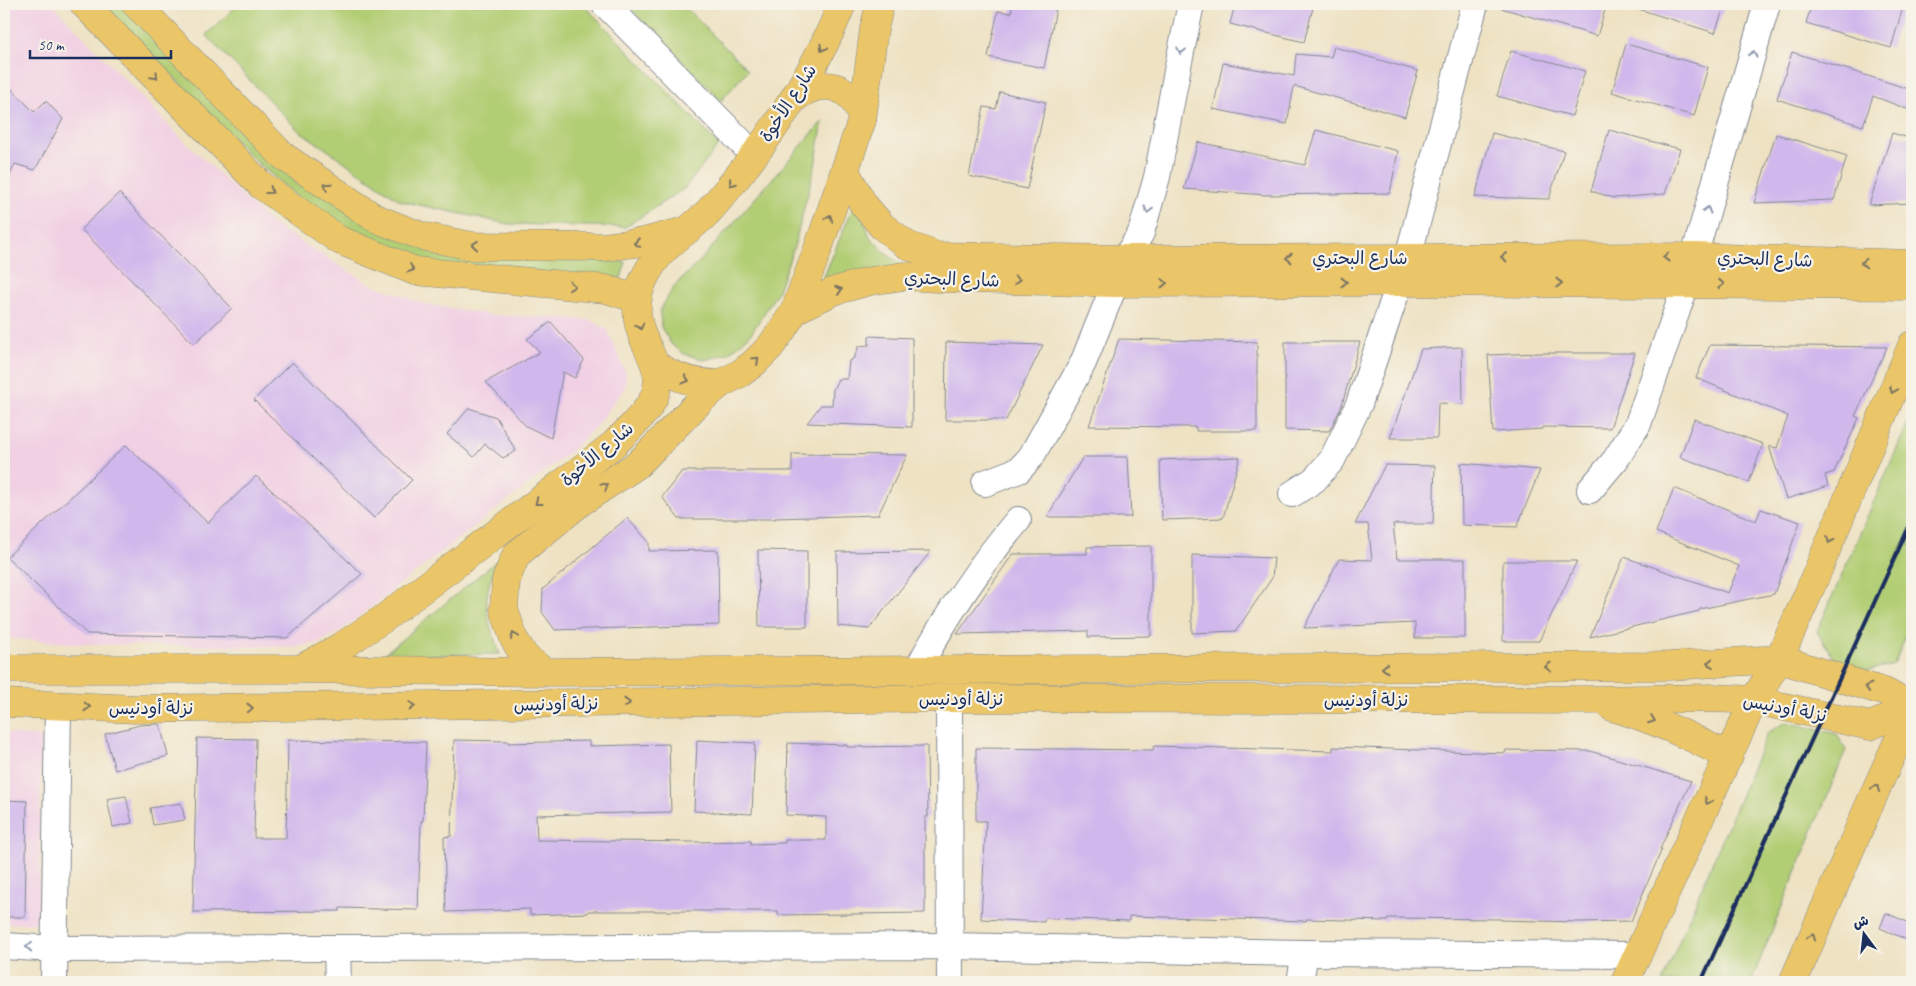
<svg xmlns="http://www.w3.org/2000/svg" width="1916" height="986" font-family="Caveat,'Playpen Sans Arabic',sans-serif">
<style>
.built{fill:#f1d0e3}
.green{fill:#b2ce75;stroke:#667e6a}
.building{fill:#d0b7ec}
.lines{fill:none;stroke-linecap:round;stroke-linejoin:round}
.minor-casing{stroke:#848890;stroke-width:28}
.major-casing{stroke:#848890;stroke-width:29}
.minor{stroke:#fff;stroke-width:26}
.major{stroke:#ebc669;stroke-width:28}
.rail{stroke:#1b2f5e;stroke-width:4}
.oneway{stroke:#797363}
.oneway2{stroke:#8d97ae}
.labels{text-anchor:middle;stroke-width:4.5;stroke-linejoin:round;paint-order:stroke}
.street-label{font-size:18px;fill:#1b2f5e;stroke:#f7f3e8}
</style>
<rect width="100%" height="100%" fill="#f7f3e8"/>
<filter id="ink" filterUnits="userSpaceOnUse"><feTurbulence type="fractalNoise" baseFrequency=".02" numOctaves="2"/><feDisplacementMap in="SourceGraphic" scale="10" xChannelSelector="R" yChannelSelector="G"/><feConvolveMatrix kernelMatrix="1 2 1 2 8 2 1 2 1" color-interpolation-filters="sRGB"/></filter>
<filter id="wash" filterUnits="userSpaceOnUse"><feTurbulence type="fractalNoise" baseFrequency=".0096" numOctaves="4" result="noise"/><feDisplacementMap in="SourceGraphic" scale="20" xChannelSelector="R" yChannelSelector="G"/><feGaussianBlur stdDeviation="1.12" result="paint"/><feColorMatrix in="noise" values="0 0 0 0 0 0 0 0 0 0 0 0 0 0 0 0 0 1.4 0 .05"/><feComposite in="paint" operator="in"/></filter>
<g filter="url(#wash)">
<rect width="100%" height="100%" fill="#eee2c3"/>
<g class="built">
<path d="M 4,4 L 52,4 L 181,138 L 272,224 L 368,283 L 426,304 L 491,315 L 566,318 L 590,320 L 607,329 L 626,373 L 625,387 L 598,424 L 570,452 L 339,632 L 318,643 L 294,647 L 79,644 L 4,638 Z"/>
<path d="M 4,733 L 41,737 L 39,923 L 4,924 Z"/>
</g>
<g class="green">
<path d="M 103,4 L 125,4 L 294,176 L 470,253 L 626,262 L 621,278 L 436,265 L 364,240 L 303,202 L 252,158 Z"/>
<path d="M 239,4 L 583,4 L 719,145 L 685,188 L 625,227 L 508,224 L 401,201 L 297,129 L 206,35 Z"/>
<path d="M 626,4 L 682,4 L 748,70 L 721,101 Z"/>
<path d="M 823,121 L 815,166 L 794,247 L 777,293 L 750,335 L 729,353 L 705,360 L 684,354 L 671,344 L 661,327 L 660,310 L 675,285 L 700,261 Z"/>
<path d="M 856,200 L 870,237 L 889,256 L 913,272 L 820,286 Z"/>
<path d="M 1912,414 L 1912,622 L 1894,664 L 1867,671 L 1834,658 L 1817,632 Z"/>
<path d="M 500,558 C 480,597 485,615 500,654 L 382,656 Z"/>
<path d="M 1786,722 L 1837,734 L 1846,750 L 1751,982 L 1662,982 L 1767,733 Z"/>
</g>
<g id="blocks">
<g class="building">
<path d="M 1013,4 L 1057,4 L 1044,68 L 988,57 L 998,11 L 1011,13 Z"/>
<path d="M 1235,4 L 1314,4 L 1304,42 L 1230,24 Z"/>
<path d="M 1502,4 L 1607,4 L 1597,36 L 1501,8 Z"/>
<path d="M 1633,4 L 1725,4 L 1715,33 L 1632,7 Z"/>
<path d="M 1812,4 L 1904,4 L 1891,48 L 1806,23 Z"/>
<path d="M 1626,44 L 1708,67 L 1694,116 L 1612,92 Z"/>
<path d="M 1334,47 L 1418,71 L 1405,117 L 1294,86 L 1287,124 L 1213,109 L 1223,63 L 1294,76 L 1296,54 L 1331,57 Z"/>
<path d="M 1511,51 L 1585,71 L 1572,116 L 1497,96 Z"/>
<path d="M 1792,52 L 1912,90 L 1912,111 L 1873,96 L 1863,126 L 1777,99 Z"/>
<path d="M 4,81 L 34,112 L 46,101 L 63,119 L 35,170 L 15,164 L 4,189 Z"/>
<path d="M 1000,92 L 1046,102 L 1027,189 L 969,176 L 984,107 L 996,109 Z"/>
<path d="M 1316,130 L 1398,151 L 1390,193 L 1266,195 L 1184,189 L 1198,142 L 1305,165 Z"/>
<path d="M 1609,130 L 1680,149 L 1665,194 L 1614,198 L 1591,191 Z"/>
<path d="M 1492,133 L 1564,151 L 1549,199 L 1475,197 Z"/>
<path d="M 1892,133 L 1912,139 L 1912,203 L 1869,205 Z"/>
<path d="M 1776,134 L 1847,156 L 1834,200 L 1754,203 Z"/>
<path d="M 119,193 L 232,308 L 194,344 L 81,229 Z"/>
<path d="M 551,322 L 584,360 L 575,378 L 563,372 L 551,438 L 526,426 L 486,382 L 540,352 L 527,339 Z"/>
<path d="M 869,336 L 912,338 L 912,427 L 807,423 L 821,405 L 832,405 L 833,390 L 838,379 L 847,379 L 849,361 L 854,358 L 859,346 L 869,345 Z"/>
<path d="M 1119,339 L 1257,342 L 1257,431 L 1196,431 L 1196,427 L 1089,426 Z"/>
<path d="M 946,342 L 1043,345 L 1006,420 L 945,420 Z"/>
<path d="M 1285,342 L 1360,342 L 1341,408 L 1329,431 L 1285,430 Z"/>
<path d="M 1710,345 L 1887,347 L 1855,416 L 1859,418 L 1834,472 L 1825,475 L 1828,486 L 1786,499 L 1769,446 L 1777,448 L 1788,416 L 1696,378 Z"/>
<path d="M 1462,347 L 1463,404 L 1438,403 L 1437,438 L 1390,438 L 1421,349 Z"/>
<path d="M 1539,353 L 1635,353 L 1610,428 L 1542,427 L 1542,429 L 1493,432 L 1488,355 Z"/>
<path d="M 292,362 L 412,480 L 374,518 L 254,400 Z"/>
<path d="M 469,408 L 496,417 L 516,451 L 503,458 L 485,444 L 474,457 L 447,434 Z"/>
<path d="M 1694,419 L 1763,444 L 1749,482 L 1680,457 Z"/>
<path d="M 126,445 L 208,523 L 256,476 L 362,574 L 287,638 L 87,634 L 7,557 Z"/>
<path d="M 792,454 L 907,455 L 878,515 L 775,518 L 775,519 L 679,519 L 662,497 L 682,471 L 792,471 Z"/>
<path d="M 1083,457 L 1128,457 L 1131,517 L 1047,517 Z"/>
<path d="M 1240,457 L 1223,518 L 1162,520 L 1160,460 Z"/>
<path d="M 1461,463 L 1540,470 L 1517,527 L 1462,525 Z"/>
<path d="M 1385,465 L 1435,466 L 1433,524 L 1393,524 L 1397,559 L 1465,559 L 1465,638 L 1415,638 L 1415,623 L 1304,628 L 1339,559 L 1372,560 L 1368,524 L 1355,524 Z"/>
<path d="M 1674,488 L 1756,521 L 1761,509 L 1800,522 L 1774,594 L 1700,609 L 1699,611 L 1590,637 L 1624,557 L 1728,593 L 1739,566 L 1656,532 Z"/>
<path d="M 627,518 L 649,542 L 649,551 L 718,550 L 719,625 L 555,630 L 542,612 L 543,589 Z"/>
<path d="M 1151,546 L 1151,636 L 1088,637 L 1088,631 L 957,634 L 1013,554 L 1087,554 L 1087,547 Z"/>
<path d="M 758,550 L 807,551 L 807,627 L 759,627 Z"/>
<path d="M 931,551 L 869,629 L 838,626 L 837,552 Z"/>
<path d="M 1192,555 L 1274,558 L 1272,578 L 1236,631 L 1192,633 Z"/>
<path d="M 1503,561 L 1577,561 L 1539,641 L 1503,641 Z"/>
<path d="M 160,724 L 168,756 L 115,770 L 105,734 L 140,725 Z"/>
<path d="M 197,738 L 256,739 L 254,838 L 286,838 L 288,740 L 426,742 L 423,821 L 421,821 L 418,910 L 340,908 L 340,911 L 193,912 Z"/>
<path d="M 454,740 L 508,741 L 508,743 L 589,741 L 589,746 L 669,744 L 671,812 L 536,815 L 537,840 L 692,842 L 751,841 L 751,844 L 785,843 L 785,840 L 826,840 L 826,817 L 786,815 L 788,743 L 847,745 L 847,747 L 927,746 L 928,817 L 925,817 L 925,913 L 778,915 L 778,911 L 588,911 L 588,913 L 530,915 L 530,909 L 446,912 L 444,837 L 451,836 Z"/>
<path d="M 697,740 L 755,743 L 752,814 L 694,811 Z"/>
<path d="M 1154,746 L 1333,751 L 1333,747 L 1505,753 L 1506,750 L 1590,751 L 1691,781 L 1660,849 L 1662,849 L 1631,921 L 1577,922 L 1501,920 L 1501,919 L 1388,918 L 1387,921 L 1306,919 L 1306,921 L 1129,916 L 1129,921 L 1045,918 L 1044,922 L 981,919 L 986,821 L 976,821 L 976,748 L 1153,750 Z"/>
<path d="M 126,796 L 132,823 L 113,827 L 107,799 Z"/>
<path d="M 5,800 L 27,801 L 25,917 L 4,917 Z"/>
<path d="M 181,803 L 185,820 L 153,825 L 150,808 Z"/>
<path d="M 1886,913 L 1912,924 L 1912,942 L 1880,928 Z"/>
</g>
</g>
</g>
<g filter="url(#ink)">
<use href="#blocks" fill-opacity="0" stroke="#848890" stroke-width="1"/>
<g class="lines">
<defs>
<g id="minor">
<path d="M 605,4 L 754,155"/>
<path d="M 985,483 L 1019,470 L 1031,457 L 1083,363 L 1125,259 L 1141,233 L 1157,177 L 1178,66 L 1191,4"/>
<path d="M 1590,490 L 1616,459 L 1638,424 L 1686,284 L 1767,4"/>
<path d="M 1292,494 L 1314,480 L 1332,460 L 1359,404 L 1408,257 L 1475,4"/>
<path d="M 917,670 C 945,618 979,566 1018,520"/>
<path d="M 949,698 L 950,982"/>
<path d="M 4,946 L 55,949 L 950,946 L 1305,953 L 1637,955"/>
<path d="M 337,948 L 338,982"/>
<path d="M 54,982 L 58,706"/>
<path d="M 1300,982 L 1305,953"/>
</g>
<g id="major">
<path d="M 84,4 L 261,185 L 339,240 L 415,271 L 606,289 L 637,299"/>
<path d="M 136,4 L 283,156 L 375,218 L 421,236 L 472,246 L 604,247 L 643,242 L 681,232"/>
<path d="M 795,98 C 823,76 854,85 862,120"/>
<path d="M 845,171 L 864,205 L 882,226 L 907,245 L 937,256 L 1125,259 L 1694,257 L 1912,264"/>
<path d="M 795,310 L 834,291 L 870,281 L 904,276 L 937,278 L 1115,283 L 1400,282 L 1912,286"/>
<path d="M 656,365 C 676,379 696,384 720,384"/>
<path d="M 302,668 L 342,646 L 383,619 L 613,445 C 626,432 641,419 651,403 C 668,374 648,355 640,329 C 635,313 637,295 643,281 C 660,244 682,238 707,213 C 721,198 734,181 746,166 C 785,115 819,63 842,4"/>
<path d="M 4,669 L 299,669 L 545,672 L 1669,666 L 1779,659 L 1885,692 L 1912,707"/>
<path d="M 545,672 L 525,657 L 514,639 L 504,609 L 506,580 L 516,555 L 582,501 L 637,465 L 701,400 L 720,384 L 741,373 L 754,363 L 770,347 L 783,329 L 795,310 L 818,249 L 862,120 L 874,29 L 880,4"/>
<path d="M 4,703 L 136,709 L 949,698 L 1589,700 L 1713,698 L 1754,700 L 1870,726 L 1912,708"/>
<path d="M 1612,707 C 1653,719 1691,736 1729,757"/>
<path d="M 1625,982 L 1754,700 L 1779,659 L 1808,594 L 1912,345"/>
<path d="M 1793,982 L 1878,785 L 1912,710"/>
</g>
</defs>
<use href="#minor" class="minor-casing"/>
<use href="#major" class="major-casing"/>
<use href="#minor" class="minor"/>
<use href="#major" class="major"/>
<path class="rail" d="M 1701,982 L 1912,520"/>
</g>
<defs><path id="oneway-chevron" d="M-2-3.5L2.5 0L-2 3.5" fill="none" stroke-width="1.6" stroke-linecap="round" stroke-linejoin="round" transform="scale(1.25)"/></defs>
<g class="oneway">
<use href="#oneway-chevron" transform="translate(823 48) rotate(119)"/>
<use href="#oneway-chevron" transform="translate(155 76) rotate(46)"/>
<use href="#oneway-chevron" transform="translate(732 183) rotate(129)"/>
<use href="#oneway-chevron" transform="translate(327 186) rotate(-146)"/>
<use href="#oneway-chevron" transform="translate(270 191) rotate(36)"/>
<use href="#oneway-chevron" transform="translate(829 218) rotate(-71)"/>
<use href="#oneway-chevron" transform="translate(637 243) rotate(172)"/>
<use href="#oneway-chevron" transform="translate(475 245) rotate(-176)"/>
<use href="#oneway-chevron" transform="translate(1504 257) rotate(180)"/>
<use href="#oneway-chevron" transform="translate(1666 257) rotate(180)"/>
<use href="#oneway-chevron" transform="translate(1289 258) rotate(180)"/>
<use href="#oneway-chevron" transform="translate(1864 263) rotate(-178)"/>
<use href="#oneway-chevron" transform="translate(411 269) rotate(19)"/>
<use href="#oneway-chevron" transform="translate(1017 280) rotate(1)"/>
<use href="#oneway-chevron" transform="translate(1344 282)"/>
<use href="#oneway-chevron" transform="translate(1164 283)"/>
<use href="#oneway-chevron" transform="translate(1559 283)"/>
<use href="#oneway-chevron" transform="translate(1721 284) rotate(1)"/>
<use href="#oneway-chevron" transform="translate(572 286) rotate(5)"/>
<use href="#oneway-chevron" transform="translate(839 290) rotate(-18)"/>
<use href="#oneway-chevron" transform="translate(640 326) rotate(75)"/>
<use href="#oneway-chevron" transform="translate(756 360) rotate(-43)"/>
<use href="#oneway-chevron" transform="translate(686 380) rotate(17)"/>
<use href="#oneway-chevron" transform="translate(1893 390) rotate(113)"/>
<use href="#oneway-chevron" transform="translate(605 486) rotate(-34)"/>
<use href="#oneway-chevron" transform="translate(538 502) rotate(143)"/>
<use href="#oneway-chevron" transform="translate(1830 540) rotate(113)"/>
<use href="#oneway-chevron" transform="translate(514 636) rotate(-112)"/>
<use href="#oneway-chevron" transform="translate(1710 663) rotate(176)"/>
<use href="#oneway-chevron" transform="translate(1548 667) rotate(180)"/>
<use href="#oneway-chevron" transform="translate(1385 668) rotate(180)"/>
<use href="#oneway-chevron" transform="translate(1868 687) rotate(-163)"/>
<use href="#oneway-chevron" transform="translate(627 703) rotate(-1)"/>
<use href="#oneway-chevron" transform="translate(412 706) rotate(-1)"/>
<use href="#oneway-chevron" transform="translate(87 707) rotate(2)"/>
<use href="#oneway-chevron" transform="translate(250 708) rotate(-1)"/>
<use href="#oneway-chevron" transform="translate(1652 720) rotate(21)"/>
<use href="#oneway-chevron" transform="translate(1876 788) rotate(-66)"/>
<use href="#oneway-chevron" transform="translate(1708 801) rotate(115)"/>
<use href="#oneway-chevron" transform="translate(1812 937) rotate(-67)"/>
</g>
<g class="oneway2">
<use href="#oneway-chevron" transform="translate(1181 51) rotate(102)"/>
<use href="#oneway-chevron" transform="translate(1753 54) rotate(-74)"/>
<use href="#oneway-chevron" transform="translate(1148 210) rotate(106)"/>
<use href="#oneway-chevron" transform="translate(1707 210) rotate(-74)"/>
<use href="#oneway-chevron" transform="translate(29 947) rotate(-176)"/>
</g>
</g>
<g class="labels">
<g class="street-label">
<text transform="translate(788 103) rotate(-57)" y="6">شارع الأخوة</text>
<text x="1360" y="264">شارع البحتري</text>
<text transform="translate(1765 259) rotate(2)" y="6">شارع البحتري</text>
<text transform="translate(952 279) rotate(2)" y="6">شارع البحتري</text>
<text transform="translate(597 454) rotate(-40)" y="6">شارع الأخوة</text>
<text x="961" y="705">نزلة أودنيس</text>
<text x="1366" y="706">نزلة أودنيس</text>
<text transform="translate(556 704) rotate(-1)" y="6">نزلة أودنيس</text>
<text x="151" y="714">نزلة أودنيس</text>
<text transform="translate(1785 708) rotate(11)" y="6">نزلة أودنيس</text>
</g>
</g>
<rect width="1916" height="986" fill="none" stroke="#f7f3e8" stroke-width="20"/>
<g transform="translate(1864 934) rotate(345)" stroke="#f7f3e8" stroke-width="4" paint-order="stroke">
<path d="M0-4L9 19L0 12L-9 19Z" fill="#1b2f5e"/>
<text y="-8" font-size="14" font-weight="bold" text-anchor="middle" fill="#1b2f5e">ش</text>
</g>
<path d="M30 50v8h141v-8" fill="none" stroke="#1b2f5e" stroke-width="2.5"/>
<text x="38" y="50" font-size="15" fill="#1b2f5e" stroke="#f7f3e8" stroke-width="4" paint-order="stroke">50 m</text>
</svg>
